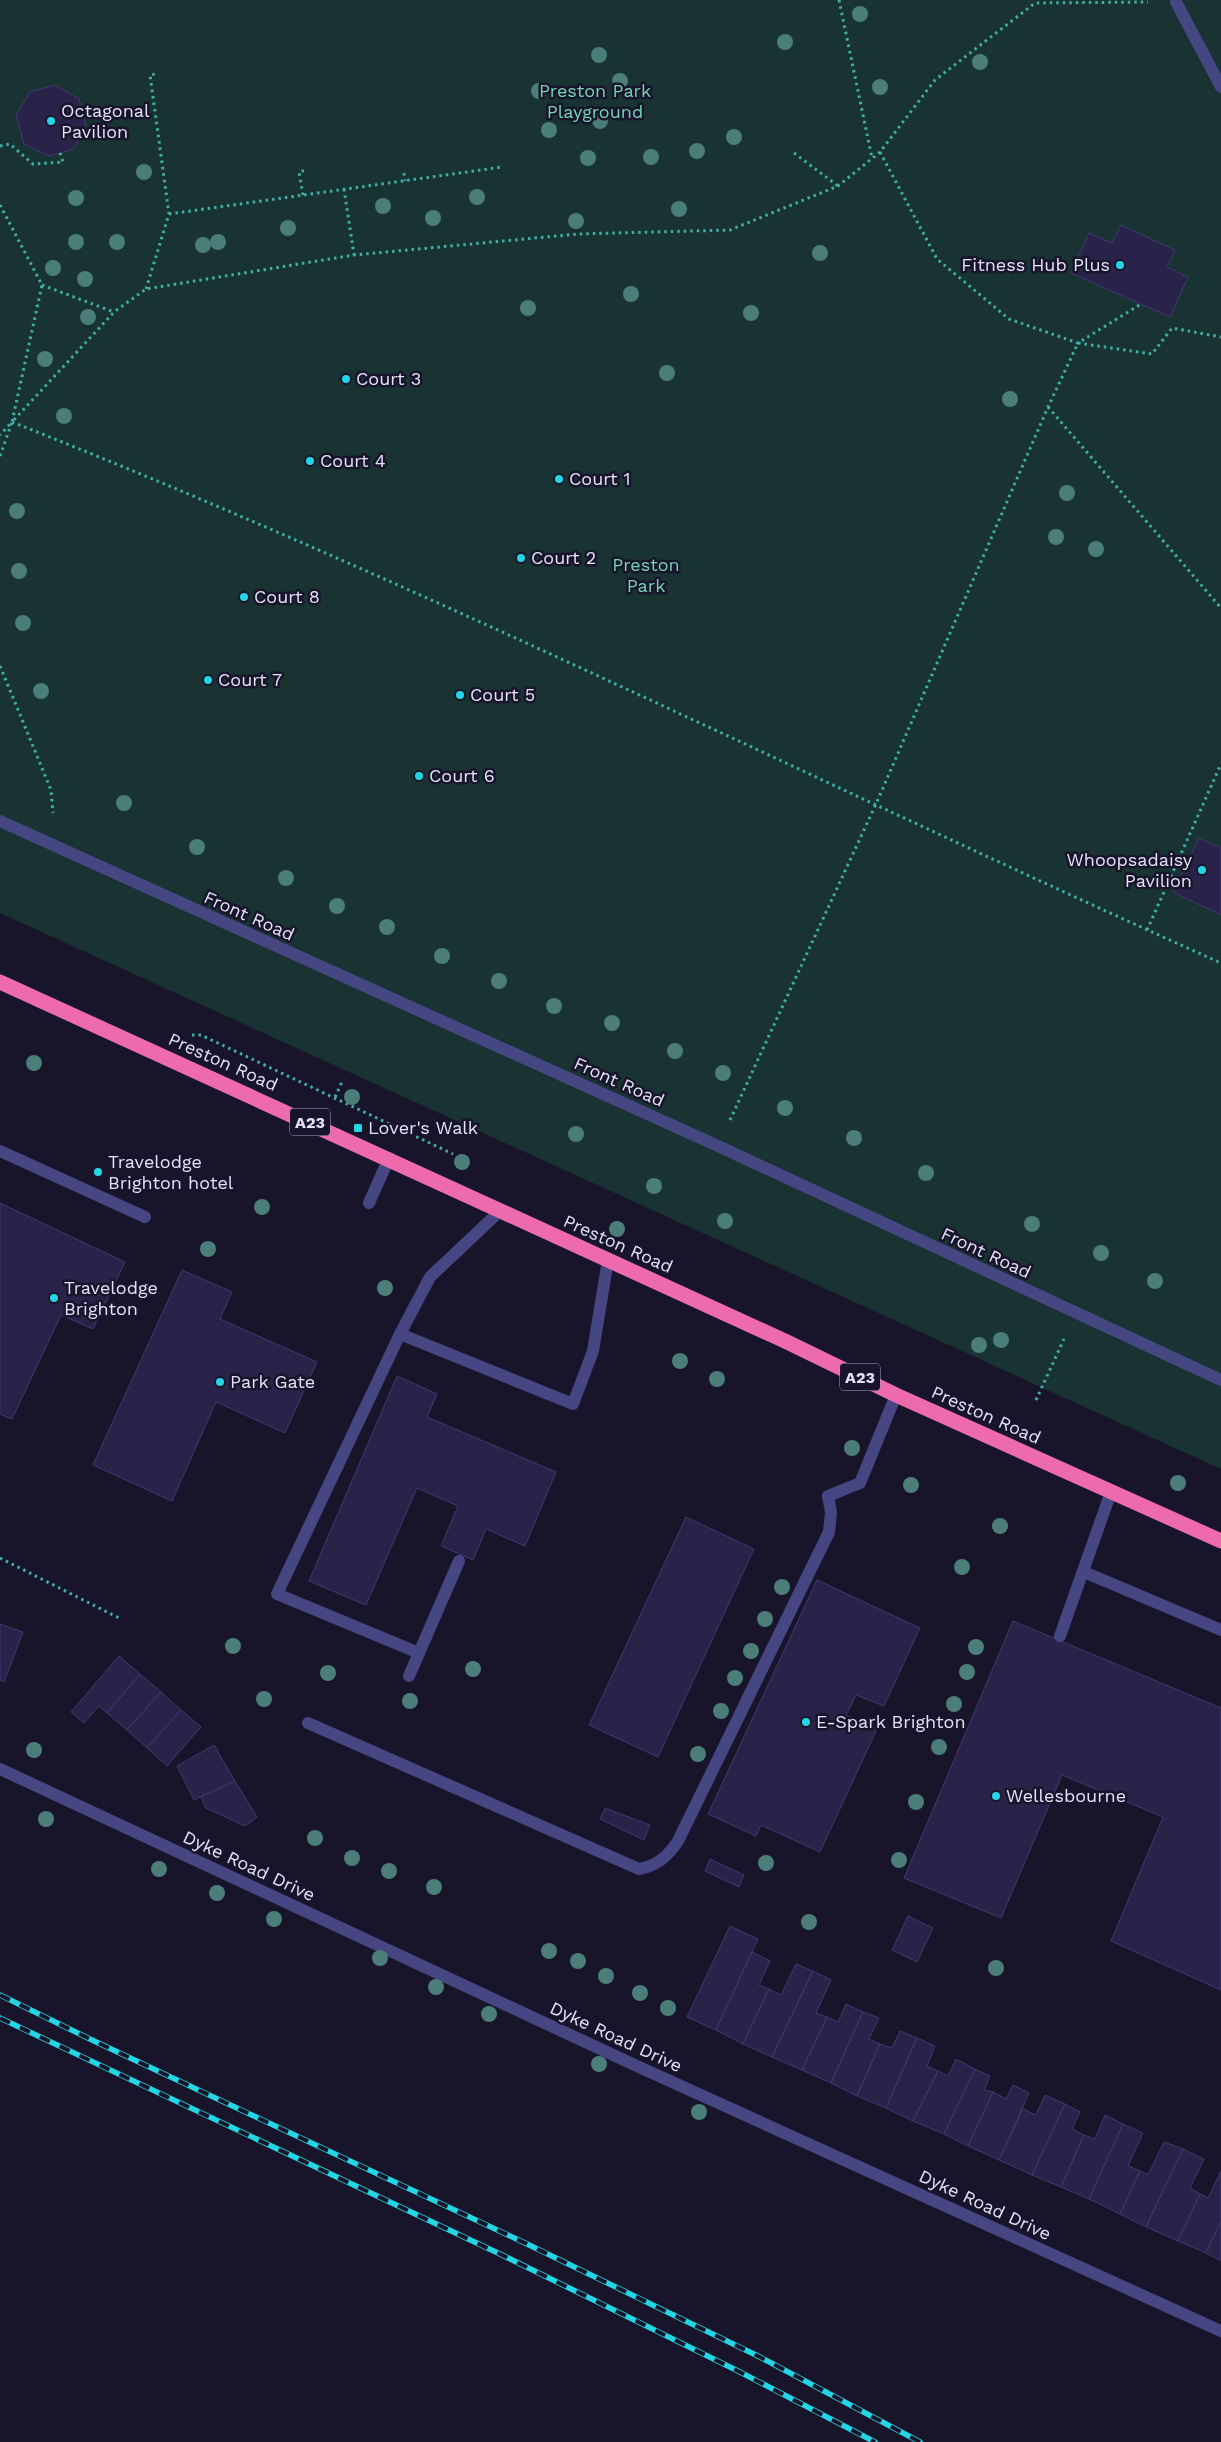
<svg xmlns="http://www.w3.org/2000/svg" width="1221" height="2442" font-family="'Work Sans',sans-serif">
<style>
.green{fill:#183332}
.building{fill:#2a2349;stroke:#423872}
.lines{fill:none;stroke-linecap:round;stroke-linejoin:round}
.path{stroke:#40b0a7;stroke-width:3;stroke-dasharray:2.5 4;stroke-linecap:butt}
.lane{stroke:#464683;stroke-width:12}
.street{stroke:#464683;stroke-width:12}
.highway{stroke:#ed6bad;stroke-width:15}
.rail-casing{stroke:#24d6e5;stroke-width:5.5}
.rail{stroke:#18152a;stroke-width:4;stroke-dasharray:11;stroke-linecap:butt}
.tree{fill:#4b7e79}
.poi-dot{fill:#24d6e5;stroke:#18152a;stroke-width:2}
.labels{text-anchor:middle;stroke-width:5;stroke-linejoin:round;paint-order:stroke}
.shield{fill:#18152a;stroke:#a7a4bc;stroke-width:1}
.shield-label{font-size:16px;font-weight:bold;fill:#e4e1fb}
.park-label{font-size:18px;fill:#74d4ba;stroke:#18152a}
.poi-label{font-size:18px;fill:#e4e1fb;stroke:#18152a;text-anchor:start}
.street-label{font-size:18px;fill:#e4e1fb;stroke:#18152a}
</style>
<rect width="100%" height="100%" fill="#18152a"/>
<path class="green" d="M 0,0 L 1221,0 L 1221,1469 L 0,913 Z"/>
<g class="building">
<path d="M 55,85 L 79,99 L 86,126 L 73,149 L 49,156 L 24,144 L 16,115 L 30,92 Z"/>
<path d="M 1121,225 L 1175,250 L 1167,267 L 1188,277 L 1170,317 L 1071,273 L 1089,233 L 1112,243 Z"/>
<path d="M 1199,838 L 1221,848 L 1221,915 L 1173,892 Z"/>
<path d="M 0,1203 L 125,1262 L 93,1329 L 61,1315 L 12,1419 L 0,1414 Z"/>
<path d="M 182,1270 L 232,1292 L 220,1319 L 317,1362 L 285,1433 L 216,1402 L 172,1501 L 93,1465 Z"/>
<path d="M 397,1376 L 437,1394 L 427,1417 L 556,1472 L 525,1546 L 486,1529 L 473,1560 L 441,1546 L 458,1506 L 417,1488 L 366,1605 L 309,1581 Z"/>
<path d="M 686,1517 L 754,1549 L 658,1757 L 589,1725 Z"/>
<path d="M 817,1580 L 920,1628 L 884,1706 L 856,1695 L 846,1715 L 877,1729 L 820,1852 L 761,1825 L 756,1836 L 708,1814 Z"/>
<path d="M 1013,1621 L 1221,1708 L 1221,1990 L 1111,1941 L 1163,1817 L 1062,1775 L 1001,1918 L 904,1878 Z"/>
<path d="M 0,1624 L 23,1632 L 4,1682 L 0,1680 Z"/>
<path d="M 119,1656 L 140,1674 L 107,1713 L 99,1706 L 84,1723 L 71,1712 Z"/>
<path d="M 140,1674 L 161,1692 L 127,1730 L 107,1713 Z"/>
<path d="M 161,1692 L 181,1710 L 147,1748 L 127,1730 Z"/>
<path d="M 181,1710 L 201,1727 L 167,1766 L 147,1748 Z"/>
<path d="M 214,1745 L 235,1781 L 194,1800 L 177,1766 Z"/>
<path d="M 235,1781 L 257,1817 L 245,1826 L 206,1808 L 201,1797 Z"/>
<path d="M 605,1808 L 650,1825 L 644,1840 L 600,1819 Z"/>
<path d="M 710,1859 L 744,1875 L 739,1887 L 705,1871 Z"/>
<path d="M 908,1916 L 933,1928 L 917,1962 L 892,1950 Z"/>
<path d="M 730,1926 L 758,1939 L 716,2030 L 687,2017 Z"/>
<path d="M 752,1952 L 770,1961 L 759,1985 L 769,1989 L 743,2044 L 716,2030 Z"/>
<path d="M 796,1964 L 813,1971 L 772,2057 L 743,2044 L 769,1989 L 781,1995 Z"/>
<path d="M 813,1971 L 831,1980 L 816,2013 L 827,2017 L 802,2070 L 772,2057 Z"/>
<path d="M 846,2004 L 863,2012 L 831,2083 L 802,2070 L 827,2017 L 838,2022 Z"/>
<path d="M 863,2012 L 879,2018 L 869,2039 L 880,2044 L 857,2096 L 831,2083 Z"/>
<path d="M 900,2031 L 917,2038 L 886,2108 L 857,2096 L 880,2044 L 892,2048 Z"/>
<path d="M 917,2038 L 935,2046 L 927,2066 L 938,2071 L 913,2121 L 886,2108 Z"/>
<path d="M 956,2059 L 975,2069 L 944,2134 L 913,2121 L 938,2071 L 948,2076 Z"/>
<path d="M 975,2069 L 990,2076 L 984,2090 L 993,2092 L 968,2146 L 944,2134 Z"/>
<path d="M 1013,2085 L 1029,2093 L 999,2160 L 968,2146 L 993,2092 L 1006,2099 Z"/>
<path d="M 1045,2095 L 1065,2104 L 1032,2175 L 999,2160 L 1023,2109 L 1036,2115 Z"/>
<path d="M 1065,2104 L 1080,2112 L 1072,2129 L 1084,2135 L 1061,2187 L 1032,2175 Z"/>
<path d="M 1105,2115 L 1123,2124 L 1089,2199 L 1061,2187 L 1084,2135 L 1095,2139 Z"/>
<path d="M 1123,2124 L 1143,2133 L 1128,2166 L 1140,2171 L 1120,2214 L 1089,2199 Z"/>
<path d="M 1164,2142 L 1183,2149 L 1146,2227 L 1120,2214 L 1140,2171 L 1148,2175 Z"/>
<path d="M 1183,2149 L 1204,2159 L 1190,2188 L 1200,2194 L 1178,2241 L 1146,2227 Z"/>
<path d="M 1221,2171 L 1221,2221 L 1206,2253 L 1178,2241 L 1200,2194 L 1208,2198 Z"/>
<path d="M 1221,2221 L 1221,2261 L 1206,2253 Z"/>
</g>
<g class="lines">
<g class="path">
<path d="M 839,0 L 872,158"/>
<path d="M 0,146 L 10,144 L 33,164 L 63,162 L 60,153"/>
<path d="M 880,152 L 937,259 L 1009,319 L 1078,343 L 1141,304"/>
<path d="M 794,153 L 838,186"/>
<path d="M 404,173 L 405,181"/>
<path d="M 344,189 L 354,255"/>
<path d="M 303,195 L 299,172 L 306,170"/>
<path d="M 0,205 L 42,285 L 12,422 L 0,435"/>
<path d="M 169,214 L 502,167"/>
<path d="M 42,285 L 114,312"/>
<path d="M 146,289 L 169,214 L 150,75 L 156,74"/>
<path d="M 1048,407 L 1221,608"/>
<path d="M 12,422 C 423,584 818,783 1221,963"/>
<path d="M 0,456 L 12,422 L 114,312 L 146,289 L 354,255 L 578,234 L 730,230 L 838,186 L 880,152 L 935,80 L 1035,3 L 1148,2"/>
<path d="M 0,666 L 51,790 L 53,813"/>
<path d="M 1147,930 L 1221,764"/>
<path d="M 192,1035 L 201,1035 L 453,1154"/>
<path d="M 335,1097 L 342,1082"/>
<path d="M 730,1120 L 876,804 L 1048,407 L 1078,343 L 1152,354 L 1172,328 L 1221,337"/>
<path d="M 1036,1400 L 1064,1339"/>
<path d="M 0,1558 L 119,1618"/>
</g>
<g class="lane">
<path d="M 1176,2 L 1221,87"/>
<path d="M 0,1151 L 145,1217"/>
<path d="M 369,1203 L 389,1158"/>
<path d="M 500,1211 L 430,1277 L 400,1334 L 573,1404 L 593,1351 L 608,1260"/>
<path d="M 400,1334 L 277,1594 L 419,1653"/>
<path d="M 1084,1572 L 1221,1630"/>
<path d="M 1060,1636 L 1111,1492"/>
<path d="M 409,1676 L 459,1561"/>
<path d="M 308,1723 L 639,1869 C 657,1866 668,1856 678,1841 L 829,1532 L 831,1512 L 828,1496 L 860,1483 L 896,1395"/>
</g>
<g class="street">
<path d="M 0,821 L 718,1146 L 1221,1380"/>
<path d="M 0,1769 L 639,2067 L 1221,2331"/>
</g>
<path class="highway" d="M 0,982 L 785,1341 L 896,1395 L 1221,1541"/>
<defs>
<g id="rail">
<path d="M 0,1995 L 94,2041 L 525,2243 L 760,2357 L 920,2442"/>
<path d="M 0,2018 L 500,2254 L 738,2371 L 875,2442"/>
</g>
</defs>
<use href="#rail" class="rail-casing"/>
<use href="#rail" class="rail"/>
</g>
<g class="tree">
<circle cx="860" cy="14" r="8"/>
<circle cx="785" cy="42" r="8"/>
<circle cx="599" cy="55" r="8"/>
<circle cx="980" cy="62" r="8"/>
<circle cx="620" cy="81" r="8"/>
<circle cx="880" cy="87" r="8"/>
<circle cx="539" cy="91" r="8"/>
<circle cx="600" cy="121" r="8"/>
<circle cx="549" cy="130" r="8"/>
<circle cx="734" cy="137" r="8"/>
<circle cx="697" cy="151" r="8"/>
<circle cx="651" cy="157" r="8"/>
<circle cx="588" cy="158" r="8"/>
<circle cx="144" cy="172" r="8"/>
<circle cx="477" cy="197" r="8"/>
<circle cx="76" cy="198" r="8"/>
<circle cx="383" cy="206" r="8"/>
<circle cx="679" cy="209" r="8"/>
<circle cx="433" cy="218" r="8"/>
<circle cx="576" cy="221" r="8"/>
<circle cx="288" cy="228" r="8"/>
<circle cx="76" cy="242" r="8"/>
<circle cx="117" cy="242" r="8"/>
<circle cx="218" cy="242" r="8"/>
<circle cx="203" cy="245" r="8"/>
<circle cx="820" cy="253" r="8"/>
<circle cx="53" cy="268" r="8"/>
<circle cx="85" cy="279" r="8"/>
<circle cx="631" cy="294" r="8"/>
<circle cx="528" cy="308" r="8"/>
<circle cx="751" cy="313" r="8"/>
<circle cx="88" cy="317" r="8"/>
<circle cx="45" cy="359" r="8"/>
<circle cx="667" cy="373" r="8"/>
<circle cx="1010" cy="399" r="8"/>
<circle cx="64" cy="416" r="8"/>
<circle cx="1067" cy="493" r="8"/>
<circle cx="17" cy="511" r="8"/>
<circle cx="1056" cy="537" r="8"/>
<circle cx="1096" cy="549" r="8"/>
<circle cx="19" cy="571" r="8"/>
<circle cx="23" cy="623" r="8"/>
<circle cx="41" cy="691" r="8"/>
<circle cx="124" cy="803" r="8"/>
<circle cx="197" cy="847" r="8"/>
<circle cx="286" cy="878" r="8"/>
<circle cx="337" cy="906" r="8"/>
<circle cx="387" cy="927" r="8"/>
<circle cx="442" cy="956" r="8"/>
<circle cx="499" cy="981" r="8"/>
<circle cx="554" cy="1006" r="8"/>
<circle cx="612" cy="1023" r="8"/>
<circle cx="675" cy="1051" r="8"/>
<circle cx="34" cy="1063" r="8"/>
<circle cx="723" cy="1073" r="8"/>
<circle cx="352" cy="1097" r="8"/>
<circle cx="785" cy="1108" r="8"/>
<circle cx="576" cy="1134" r="8"/>
<circle cx="854" cy="1138" r="8"/>
<circle cx="462" cy="1162" r="8"/>
<circle cx="926" cy="1173" r="8"/>
<circle cx="654" cy="1186" r="8"/>
<circle cx="262" cy="1207" r="8"/>
<circle cx="725" cy="1221" r="8"/>
<circle cx="1032" cy="1224" r="8"/>
<circle cx="617" cy="1229" r="8"/>
<circle cx="208" cy="1249" r="8"/>
<circle cx="1101" cy="1253" r="8"/>
<circle cx="1155" cy="1281" r="8"/>
<circle cx="385" cy="1288" r="8"/>
<circle cx="1001" cy="1340" r="8"/>
<circle cx="979" cy="1345" r="8"/>
<circle cx="680" cy="1361" r="8"/>
<circle cx="717" cy="1379" r="8"/>
<circle cx="852" cy="1448" r="8"/>
<circle cx="1178" cy="1483" r="8"/>
<circle cx="911" cy="1485" r="8"/>
<circle cx="1000" cy="1526" r="8"/>
<circle cx="962" cy="1567" r="8"/>
<circle cx="782" cy="1587" r="8"/>
<circle cx="765" cy="1619" r="8"/>
<circle cx="233" cy="1646" r="8"/>
<circle cx="976" cy="1647" r="8"/>
<circle cx="751" cy="1651" r="8"/>
<circle cx="473" cy="1669" r="8"/>
<circle cx="967" cy="1672" r="8"/>
<circle cx="328" cy="1673" r="8"/>
<circle cx="735" cy="1678" r="8"/>
<circle cx="264" cy="1699" r="8"/>
<circle cx="410" cy="1701" r="8"/>
<circle cx="954" cy="1704" r="8"/>
<circle cx="721" cy="1711" r="8"/>
<circle cx="939" cy="1747" r="8"/>
<circle cx="34" cy="1750" r="8"/>
<circle cx="698" cy="1754" r="8"/>
<circle cx="916" cy="1802" r="8"/>
<circle cx="46" cy="1819" r="8"/>
<circle cx="315" cy="1838" r="8"/>
<circle cx="352" cy="1858" r="8"/>
<circle cx="899" cy="1860" r="8"/>
<circle cx="766" cy="1863" r="8"/>
<circle cx="159" cy="1869" r="8"/>
<circle cx="389" cy="1871" r="8"/>
<circle cx="434" cy="1887" r="8"/>
<circle cx="217" cy="1893" r="8"/>
<circle cx="274" cy="1919" r="8"/>
<circle cx="809" cy="1922" r="8"/>
<circle cx="549" cy="1951" r="8"/>
<circle cx="380" cy="1958" r="8"/>
<circle cx="578" cy="1961" r="8"/>
<circle cx="996" cy="1968" r="8"/>
<circle cx="606" cy="1976" r="8"/>
<circle cx="436" cy="1987" r="8"/>
<circle cx="640" cy="1993" r="8"/>
<circle cx="668" cy="2008" r="8"/>
<circle cx="489" cy="2014" r="8"/>
<circle cx="599" cy="2064" r="8"/>
<circle cx="699" cy="2112" r="8"/>
</g>
<g class="poi-dot">
<circle cx="51" cy="121" r="5"/>
<circle cx="1120" cy="265" r="5"/>
<circle cx="346" cy="379" r="5"/>
<circle cx="310" cy="461" r="5"/>
<circle cx="559" cy="479" r="5"/>
<circle cx="521" cy="558" r="5"/>
<circle cx="244" cy="597" r="5"/>
<circle cx="208" cy="680" r="5"/>
<circle cx="460" cy="695" r="5"/>
<circle cx="419" cy="776" r="5"/>
<circle cx="1202" cy="870" r="5"/>
<rect x="353" y="1123" width="10" height="10" rx="2.5"/>
<circle cx="98" cy="1172" r="5"/>
<circle cx="54" cy="1298" r="5"/>
<circle cx="220" cy="1382" r="5"/>
<circle cx="806" cy="1722" r="5"/>
<circle cx="996" cy="1796" r="5"/>
</g>
<g class="labels">
<g class="shield">
<rect x="290" y="1108.5" width="40" height="27" rx="4"/>
<rect x="840" y="1363.5" width="40" height="27" rx="4"/>
</g>
<g class="shield-label">
<text x="310" y="1128">A23</text>
<text x="860" y="1383">A23</text>
</g>
<g class="park-label">
<text x="595" y="97">Preston Park<tspan x="595" dy="21">Playground</tspan></text>
<text x="646" y="571">Preston<tspan x="646" dy="21">Park</tspan></text>
</g>
<g class="poi-label">
<text x="61" y="117">Octagonal<tspan x="61" dy="21">Pavilion</tspan></text>
<text x="1110" y="271" text-anchor="end">Fitness Hub Plus</text>
<text x="356" y="385">Court 3</text>
<text x="320" y="467">Court 4</text>
<text x="569" y="485">Court 1</text>
<text x="531" y="564">Court 2</text>
<text x="254" y="603">Court 8</text>
<text x="218" y="686">Court 7</text>
<text x="470" y="701">Court 5</text>
<text x="429" y="782">Court 6</text>
<text x="1192" y="866" text-anchor="end">Whoopsadaisy<tspan x="1192" dy="21">Pavilion</tspan></text>
<text x="368" y="1134">Lover's Walk</text>
<text x="108" y="1168">Travelodge<tspan x="108" dy="21">Brighton hotel</tspan></text>
<text x="64" y="1294">Travelodge<tspan x="64" dy="21">Brighton</tspan></text>
<text x="230" y="1388">Park Gate</text>
<text x="816" y="1728">E-Spark Brighton</text>
<text x="1006" y="1802">Wellesbourne</text>
</g>
<g class="street-label">
<text transform="translate(249 916) rotate(24)" y="6">Front Road</text>
<text transform="translate(223 1062) rotate(24)" y="6">Preston Road</text>
<text transform="translate(619 1082) rotate(24)" y="6">Front Road</text>
<text transform="translate(618 1244) rotate(24)" y="6">Preston Road</text>
<text transform="translate(986 1253) rotate(25)" y="6">Front Road</text>
<text transform="translate(986 1415) rotate(24)" y="6">Preston Road</text>
<text transform="translate(249 1866) rotate(25)" y="6">Dyke Road Drive</text>
<text transform="translate(616 2037) rotate(25)" y="6">Dyke Road Drive</text>
<text transform="translate(985 2205) rotate(25)" y="6">Dyke Road Drive</text>
</g>
</g>
</svg>
